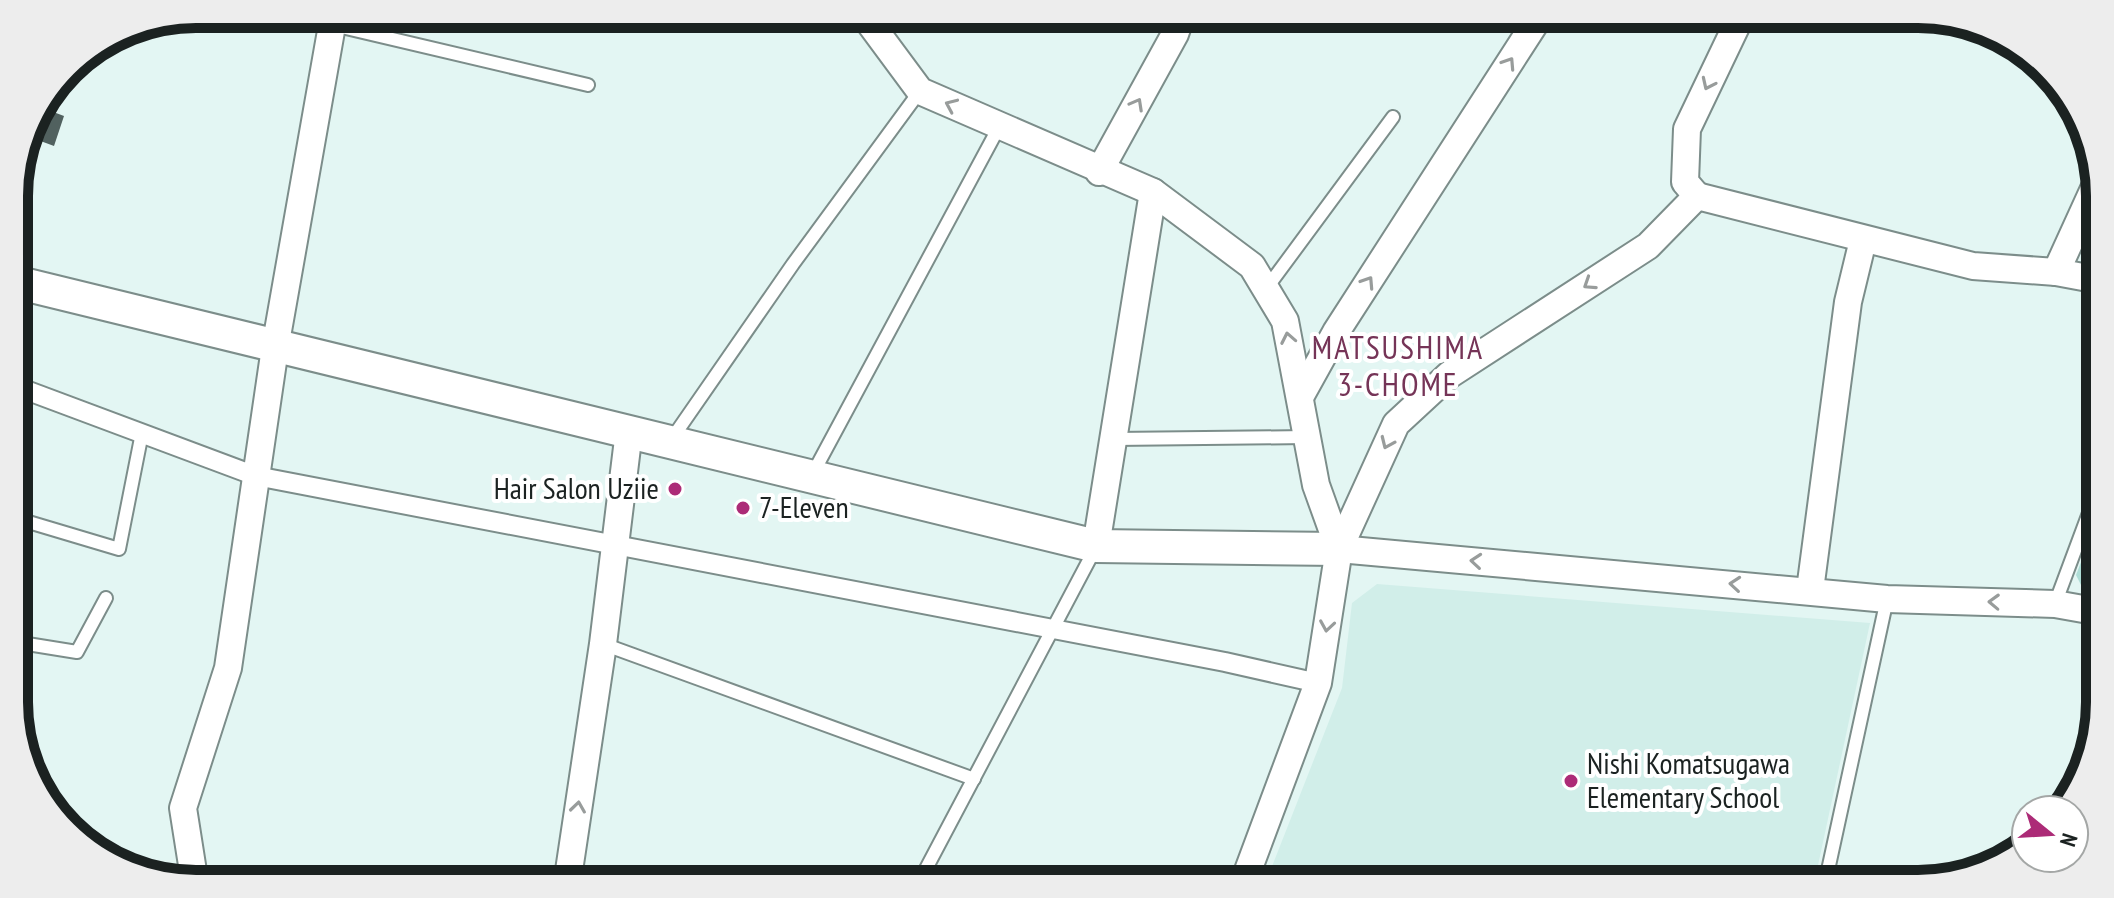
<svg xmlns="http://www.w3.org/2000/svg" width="2114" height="898" font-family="'PT Sans Narrow',sans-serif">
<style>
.built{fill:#d1eee9}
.green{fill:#b0ded7}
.building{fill:#51615f}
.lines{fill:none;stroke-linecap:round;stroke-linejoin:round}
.service-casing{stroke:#7c8d8a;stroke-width:16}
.pedestrian-casing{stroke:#7c8d8a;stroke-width:22}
.minor-casing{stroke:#7c8d8a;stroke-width:30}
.tertiary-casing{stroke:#7c8d8a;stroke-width:36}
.service{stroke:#fff;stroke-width:12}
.pedestrian{stroke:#fff;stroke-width:18}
.minor{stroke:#fff;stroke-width:26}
.tertiary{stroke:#fff;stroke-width:32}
.oneway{stroke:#989c9b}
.poi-dot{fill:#ac2b77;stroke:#fff;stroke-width:3}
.labels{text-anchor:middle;stroke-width:8;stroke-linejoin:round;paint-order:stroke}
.poi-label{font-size:30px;fill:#1b2221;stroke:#fff;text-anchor:start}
.neighbourhood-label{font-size:32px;letter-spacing:2px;fill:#753457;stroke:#fff}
.rim{fill:none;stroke:#1b2221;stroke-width:10}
</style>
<rect width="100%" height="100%" fill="#e3f6f3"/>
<path class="built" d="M 1377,584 L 1870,623 L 1814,884 L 1290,884 L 1269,874 L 1342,688 L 1352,603 Z"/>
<path class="green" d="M 2099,516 L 2100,586 L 2081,585 L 2076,575 Z"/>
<path class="building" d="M 40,107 L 64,116 L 54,146 L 27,136 L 33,116 Z"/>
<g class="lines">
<defs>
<g id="service">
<path d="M 333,25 L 588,85"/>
<path d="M 1266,289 L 1393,117"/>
<path d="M 1114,439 L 1307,437"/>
<path d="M 671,440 L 793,264 L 920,91"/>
<path d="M 812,475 L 999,127"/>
<path d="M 15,518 L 119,549 L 142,433"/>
<path d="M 2055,604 L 2099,486"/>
<path d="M 15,642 L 77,652 L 106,598"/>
<path d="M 603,644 L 974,779"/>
<path d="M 918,884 L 1096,547"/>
<path d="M 1825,884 L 1887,599"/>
</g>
<path id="pedestrian" d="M 15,386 L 256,476 L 1225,662 L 1318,683"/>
<g id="minor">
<path d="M 863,14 L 920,91 L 1153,192 L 1252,266 L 1285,321 L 1316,485 L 1339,549"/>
<path d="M 1099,172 L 1175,34 L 1182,14"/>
<path d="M 1697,196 L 1973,266 L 2056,272 L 2099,280"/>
<path d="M 2056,272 L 2098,180"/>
<path d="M 1300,397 L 1336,332 L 1541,14"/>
<path d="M 1096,546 L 1153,192"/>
<path d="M 1339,549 L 1887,599 L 2055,604 L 2100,612"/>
<path d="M 1810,590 L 1848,302 L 1863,240"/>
<path d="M 195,884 L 183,808 L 228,668 L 275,348 L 334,14"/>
<path d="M 567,884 L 603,644 L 629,431"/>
<path d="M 1243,884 L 1318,683 L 1339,549 L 1396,424 L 1449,375 L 1648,246 L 1697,196 L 1685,182 L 1687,129 L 1742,14"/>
</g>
<path id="tertiary" d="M 15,282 L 1096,546 L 1339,549"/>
</defs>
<use href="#service" class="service-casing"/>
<use href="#pedestrian" class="pedestrian-casing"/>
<use href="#minor" class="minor-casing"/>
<use href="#tertiary" class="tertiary-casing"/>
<use href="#service" class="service"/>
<use href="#pedestrian" class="pedestrian"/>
<use href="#minor" class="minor"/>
<use href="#tertiary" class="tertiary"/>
</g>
<defs><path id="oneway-chevron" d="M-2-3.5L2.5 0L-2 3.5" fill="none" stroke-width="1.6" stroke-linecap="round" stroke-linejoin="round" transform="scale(2)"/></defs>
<g class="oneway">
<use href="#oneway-chevron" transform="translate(1509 63) rotate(-57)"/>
<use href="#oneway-chevron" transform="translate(1708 84) rotate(115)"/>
<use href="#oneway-chevron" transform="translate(1137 104) rotate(-61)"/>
<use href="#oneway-chevron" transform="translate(951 105) rotate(-156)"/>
<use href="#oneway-chevron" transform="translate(1368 282) rotate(-57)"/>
<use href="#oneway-chevron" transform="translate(1589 284) rotate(147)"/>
<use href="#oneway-chevron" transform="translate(1288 338) rotate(-101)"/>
<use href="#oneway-chevron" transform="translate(1387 443) rotate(114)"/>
<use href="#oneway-chevron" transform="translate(1476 561) rotate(-175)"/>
<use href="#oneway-chevron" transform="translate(1735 584) rotate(-175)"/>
<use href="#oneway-chevron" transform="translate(1994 602) rotate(-178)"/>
<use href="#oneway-chevron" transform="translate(1327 626) rotate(99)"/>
<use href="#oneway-chevron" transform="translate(578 807) rotate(-82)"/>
</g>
<g class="poi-dot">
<circle cx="675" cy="489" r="8"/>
<circle cx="743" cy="508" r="8"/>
<circle cx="1571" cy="781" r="8"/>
</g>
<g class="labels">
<g class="poi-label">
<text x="659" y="499" text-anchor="end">Hair Salon Uziie</text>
<text x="759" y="518">7-Eleven</text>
<text x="1587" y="774">Nishi Komatsugawa<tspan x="1587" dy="34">Elementary School</tspan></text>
</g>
<g class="neighbourhood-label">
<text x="1398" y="359">MATSUSHIMA<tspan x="1398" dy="37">3-CHOME</tspan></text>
</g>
</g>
<path d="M0 0H2114V898H0ZM196 28H1918A168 168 0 0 1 2086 196V702A168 168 0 0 1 1918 870H196A168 168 0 0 1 28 702V196A168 168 0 0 1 196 28Z" fill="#ededed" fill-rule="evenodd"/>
<path class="rim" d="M196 28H1918A168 168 0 0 1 2086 196V702A168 168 0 0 1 1918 870H196A168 168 0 0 1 28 702V196A168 168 0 0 1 196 28Z"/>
<g transform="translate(2050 834) rotate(108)"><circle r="38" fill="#ffffff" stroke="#a4a7a6" stroke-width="2"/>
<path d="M0-6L14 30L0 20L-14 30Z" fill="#ac2b77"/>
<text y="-12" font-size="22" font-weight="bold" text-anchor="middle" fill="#1b2221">N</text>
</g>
</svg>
